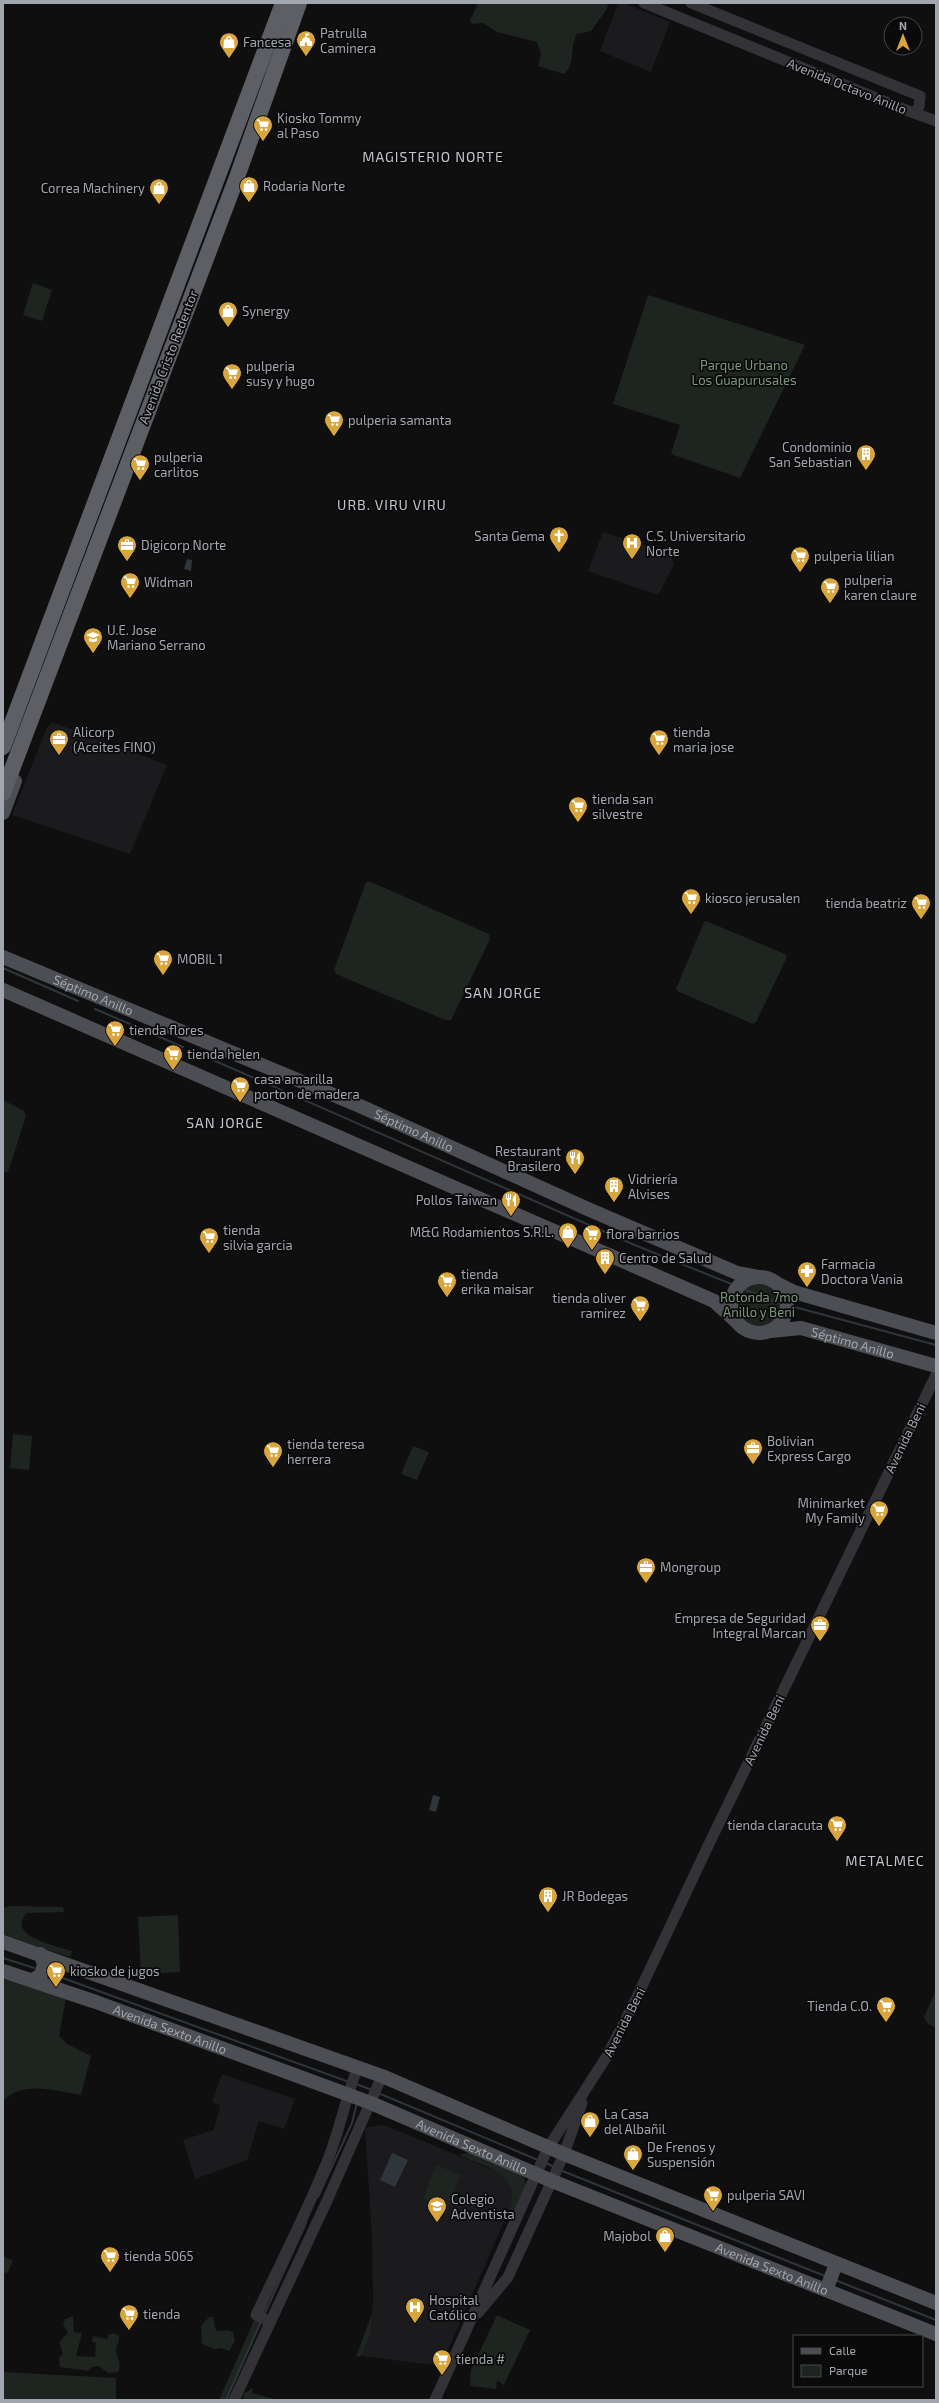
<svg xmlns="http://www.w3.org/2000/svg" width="939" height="2403" font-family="'Exo 2',sans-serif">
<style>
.built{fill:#1b1b1d}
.green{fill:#1e241f}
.water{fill:#2e353b}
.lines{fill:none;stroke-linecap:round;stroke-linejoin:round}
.stream{stroke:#2e353b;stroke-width:2}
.minor{stroke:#333337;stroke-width:11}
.major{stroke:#4d4e53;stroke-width:14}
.highway{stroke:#5d5f65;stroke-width:16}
.labels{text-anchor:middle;stroke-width:3.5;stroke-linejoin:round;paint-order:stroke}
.poi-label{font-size:13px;fill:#a2a6af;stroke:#0a0a0b;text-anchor:start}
.street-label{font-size:13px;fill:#a2a6af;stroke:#0a0a0b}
.park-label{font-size:13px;fill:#7b987d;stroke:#0a0a0b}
.neighbourhood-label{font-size:14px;letter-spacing:1px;fill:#c2c5cc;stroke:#0a0a0b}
</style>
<rect width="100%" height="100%" fill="#0f0f10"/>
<g class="built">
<path d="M 618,3 L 624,3 L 670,22 L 651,72 L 600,51 Z"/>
<path d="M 603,532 L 670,554 L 674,565 L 658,595 L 588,571 Z"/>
<path d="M 52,722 L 167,765 L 130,854 L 12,815 L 46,730 Z"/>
<path d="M 222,2074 L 295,2099 L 284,2129 L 259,2121 L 247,2160 L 195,2179 L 183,2140 L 214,2130 L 220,2105 L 212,2102 Z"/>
<path d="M 384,2125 L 498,2172 L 507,2177 L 513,2187 L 513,2201 L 509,2210 L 441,2366 L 361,2356 L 371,2334 L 373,2300 L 372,2236 L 365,2130 L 367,2127 Z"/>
</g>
<g class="green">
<path d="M 478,3 L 608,3 L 607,9 L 591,31 L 577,34 C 569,47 576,64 564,74 L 538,66 L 541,54 L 537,42 L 497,32 L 483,23 L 472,24 L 470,20 Z"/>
<path d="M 33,283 L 52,290 L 42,321 L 23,315 Z"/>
<path d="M 648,295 L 805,345 L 740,478 L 671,454 L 680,425 L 613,404 Z"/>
<path d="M 366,882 L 371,882 L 489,934 L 490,939 L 451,1020 L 445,1020 L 336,974 L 334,970 Z"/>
<path d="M 706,921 L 785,954 L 787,957 L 756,1022 L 753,1024 L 677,991 L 676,989 L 704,922 Z"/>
<path d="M 3,1100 L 24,1111 L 26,1116 L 8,1172 L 3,1171 Z"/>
<circle cx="759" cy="1305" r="23"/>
<path d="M 13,1434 L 32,1436 L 29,1470 L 10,1468 Z"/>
<path d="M 413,1446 L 429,1452 L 417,1480 L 401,1474 Z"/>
<path d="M 12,1906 L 63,1907 L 64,1912 L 27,1913 C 5,1936 57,1946 72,1951 L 70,1957 L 3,1936 L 3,1908 Z"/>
<path d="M 178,1915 L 180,1972 L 141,1974 L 138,1917 Z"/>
<path d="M 3,1979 L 66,1998 L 59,2036 L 67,2044 L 91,2056 L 81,2095 C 55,2091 23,2080 3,2101 Z"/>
<path d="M 936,1990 L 936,2028 L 928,2024 L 924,2017 Z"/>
<path d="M 474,2151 L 523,2174 L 526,2184 L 516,2210 L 509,2210 C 523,2173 485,2167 459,2155 Z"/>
<path d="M 436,2165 L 461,2175 L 447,2210 L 423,2199 Z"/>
<path d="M 3,2256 L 13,2261 L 8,2272 L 3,2274 Z"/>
<path d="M 262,2302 L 269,2305 L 225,2400 L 219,2400 Z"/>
<path d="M 372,2313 L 371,2334 L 361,2356 L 356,2357 Z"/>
<path d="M 497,2315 L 530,2330 L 504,2385 L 497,2381 L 496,2389 L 471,2386 L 470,2385 L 471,2370 Z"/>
<path d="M 73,2316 L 74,2332 L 82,2333 L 76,2356 L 95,2357 L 96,2343 L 92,2342 L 93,2336 L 107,2339 L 108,2335 L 114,2333 L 119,2336 C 120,2342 117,2344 116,2349 C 116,2357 123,2364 118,2372 L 108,2373 L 99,2366 L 92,2367 L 88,2371 L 60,2367 L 59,2358 L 63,2354 L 59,2342 L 68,2333 L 63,2325 L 65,2319 Z"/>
<path d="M 209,2317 L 213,2317 L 216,2331 L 228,2330 L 233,2332 L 235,2341 L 229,2351 L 221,2348 L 215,2349 L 202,2344 L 201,2326 Z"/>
<path d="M 3,2372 L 116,2378 L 116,2400 L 3,2400 Z"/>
<path d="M 253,2388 L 252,2393 L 277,2400 L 244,2400 L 243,2394 Z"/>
</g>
<g class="water">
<path d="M 187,559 L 192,560 L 191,571 L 184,569 Z"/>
<path d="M 433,1795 L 440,1797 L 436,1812 L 429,1810 Z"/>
<path d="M 392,2153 L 408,2160 L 395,2187 L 380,2180 Z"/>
</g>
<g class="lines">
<g class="stream">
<path d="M 3,968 L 78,1001"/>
<path d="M 95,1009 L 183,1047"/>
<path d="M 197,1053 L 637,1246 L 776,1302 L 936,1345"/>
<path d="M 3,1958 L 34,1968"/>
<path d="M 49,1973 L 349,2082"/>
<path d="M 356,2084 L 372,2090"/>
<path d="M 378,2093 L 538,2160"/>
<path d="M 546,2163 L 554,2167"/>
<path d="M 560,2170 L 825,2276"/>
<path d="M 318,2197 L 352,2123 L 357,2103"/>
<path d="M 835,2280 L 936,2320"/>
<path d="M 265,2313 L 306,2223"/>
<path d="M 226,2400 L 260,2324"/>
</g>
<g class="minor">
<path d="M 644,3 L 901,108 L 914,113 L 919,107 L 920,96 L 691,3"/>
<path d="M 914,113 L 936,121"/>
<path d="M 478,2313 L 508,2277 L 564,2154 L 582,2103"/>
<path d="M 270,2322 L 256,2315 C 281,2262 309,2209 330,2154 C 341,2125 346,2096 358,2067"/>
<path d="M 234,2400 L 326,2203 L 382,2076"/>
<path d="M 435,2400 L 548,2148 L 607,2056 L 635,2001 L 708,1846 L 936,1375"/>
</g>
<g class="major">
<path d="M 3,813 L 15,781"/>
<path id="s1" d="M 3,957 L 360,1106 L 590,1210 L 737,1273 L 758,1277"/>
<path d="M 3,990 L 714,1301 L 737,1322"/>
<circle cx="759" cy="1305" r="28"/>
<path d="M 778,1284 L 794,1292 L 936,1333"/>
<path id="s2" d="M 771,1331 L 801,1328 L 936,1366"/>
<path d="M 3,1942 L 382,2076 L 564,2154 L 936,2303"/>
<path id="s3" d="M 3,1971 L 96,2002 L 371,2103 L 552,2181 L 936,2334"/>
<path d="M 32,1980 L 41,1975 L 44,1964 L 40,1954"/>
<path d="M 826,2290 L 836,2264"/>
</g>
<g class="highway">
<path d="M 3,747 L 283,3"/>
<path d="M 3,793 L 237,177 L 299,3"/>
</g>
</g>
<defs>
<symbol id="civic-pin" viewBox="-11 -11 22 30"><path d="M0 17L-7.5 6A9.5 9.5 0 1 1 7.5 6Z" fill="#d9a63e" stroke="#0a0a0b"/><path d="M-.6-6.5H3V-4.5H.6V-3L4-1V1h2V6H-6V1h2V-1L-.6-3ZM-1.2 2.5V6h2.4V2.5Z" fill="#fff"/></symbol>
<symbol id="shop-pin" viewBox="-11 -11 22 30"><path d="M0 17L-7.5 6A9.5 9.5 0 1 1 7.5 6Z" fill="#d9a63e" stroke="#0a0a0b"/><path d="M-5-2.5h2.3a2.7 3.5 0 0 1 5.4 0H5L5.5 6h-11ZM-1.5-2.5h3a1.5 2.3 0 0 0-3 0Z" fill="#fff"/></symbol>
<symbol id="supermarket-pin" viewBox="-11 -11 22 30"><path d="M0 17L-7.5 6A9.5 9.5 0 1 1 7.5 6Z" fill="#d9a63e" stroke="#0a0a0b"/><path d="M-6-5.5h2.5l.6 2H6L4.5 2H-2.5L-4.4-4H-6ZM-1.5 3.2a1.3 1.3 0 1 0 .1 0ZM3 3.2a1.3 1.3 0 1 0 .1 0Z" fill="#fff"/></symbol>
<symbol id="building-pin" viewBox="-11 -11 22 30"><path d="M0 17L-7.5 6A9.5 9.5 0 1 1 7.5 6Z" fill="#d9a63e" stroke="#0a0a0b"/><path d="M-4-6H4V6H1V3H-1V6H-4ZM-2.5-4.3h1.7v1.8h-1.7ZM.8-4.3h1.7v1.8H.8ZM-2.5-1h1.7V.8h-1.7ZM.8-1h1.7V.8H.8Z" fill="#fff"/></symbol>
<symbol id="church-pin" viewBox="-11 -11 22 30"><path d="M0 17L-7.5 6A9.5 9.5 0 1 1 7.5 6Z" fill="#d9a63e" stroke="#0a0a0b"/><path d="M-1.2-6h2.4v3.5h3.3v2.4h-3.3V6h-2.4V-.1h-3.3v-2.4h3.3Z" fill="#fff"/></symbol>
<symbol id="hospital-pin" viewBox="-11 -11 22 30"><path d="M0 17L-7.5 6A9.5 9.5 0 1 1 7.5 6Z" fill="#d9a63e" stroke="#0a0a0b"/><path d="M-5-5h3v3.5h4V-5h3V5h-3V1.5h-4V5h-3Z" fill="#fff"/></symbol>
<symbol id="office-pin" viewBox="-11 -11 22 30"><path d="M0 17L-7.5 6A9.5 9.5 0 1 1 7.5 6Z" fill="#d9a63e" stroke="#0a0a0b"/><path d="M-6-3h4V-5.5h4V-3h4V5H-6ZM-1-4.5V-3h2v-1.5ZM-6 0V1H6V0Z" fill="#fff"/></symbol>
<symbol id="school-pin" viewBox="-11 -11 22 30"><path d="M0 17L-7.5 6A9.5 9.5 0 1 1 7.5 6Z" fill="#d9a63e" stroke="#0a0a0b"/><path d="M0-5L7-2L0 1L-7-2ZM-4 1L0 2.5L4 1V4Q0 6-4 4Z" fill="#fff"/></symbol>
<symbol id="restaurant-pin" viewBox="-11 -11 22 30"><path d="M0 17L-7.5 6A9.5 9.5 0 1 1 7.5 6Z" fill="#d9a63e" stroke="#0a0a0b"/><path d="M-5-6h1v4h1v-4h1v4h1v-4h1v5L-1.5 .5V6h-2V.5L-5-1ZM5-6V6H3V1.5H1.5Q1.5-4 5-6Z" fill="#fff"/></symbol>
<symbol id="pharmacy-pin" viewBox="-11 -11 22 30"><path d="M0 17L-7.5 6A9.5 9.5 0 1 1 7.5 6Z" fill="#d9a63e" stroke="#0a0a0b"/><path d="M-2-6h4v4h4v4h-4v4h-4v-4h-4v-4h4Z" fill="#fff"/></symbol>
</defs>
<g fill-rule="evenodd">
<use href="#civic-pin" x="295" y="29" width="22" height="30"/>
<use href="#shop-pin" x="218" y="31" width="22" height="30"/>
<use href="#supermarket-pin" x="252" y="114" width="22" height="30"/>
<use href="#shop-pin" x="238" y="175" width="22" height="30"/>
<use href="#shop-pin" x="148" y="177" width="22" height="30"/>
<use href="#shop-pin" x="217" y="300" width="22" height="30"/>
<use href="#supermarket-pin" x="221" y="362" width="22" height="30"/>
<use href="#supermarket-pin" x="323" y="409" width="22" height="30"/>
<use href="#building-pin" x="855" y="443" width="22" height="30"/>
<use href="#supermarket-pin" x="129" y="453" width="22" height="30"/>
<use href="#church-pin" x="548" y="525" width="22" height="30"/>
<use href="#hospital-pin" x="621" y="532" width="22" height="30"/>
<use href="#office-pin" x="116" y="534" width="22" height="30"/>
<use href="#supermarket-pin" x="789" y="545" width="22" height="30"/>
<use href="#supermarket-pin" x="119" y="571" width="22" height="30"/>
<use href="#supermarket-pin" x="819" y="576" width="22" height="30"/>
<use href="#school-pin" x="82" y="626" width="22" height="30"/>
<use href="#office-pin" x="48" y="728" width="22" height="30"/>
<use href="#supermarket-pin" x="648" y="728" width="22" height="30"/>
<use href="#supermarket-pin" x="567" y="795" width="22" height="30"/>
<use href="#supermarket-pin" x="680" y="887" width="22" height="30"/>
<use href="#supermarket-pin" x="910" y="892" width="22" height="30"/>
<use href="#supermarket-pin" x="152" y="948" width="22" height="30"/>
<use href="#supermarket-pin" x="104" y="1019" width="22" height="30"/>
<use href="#supermarket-pin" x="162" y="1043" width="22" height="30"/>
<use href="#supermarket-pin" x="229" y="1075" width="22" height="30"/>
<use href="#restaurant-pin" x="564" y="1147" width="22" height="30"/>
<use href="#building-pin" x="603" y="1175" width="22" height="30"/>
<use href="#restaurant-pin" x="500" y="1189" width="22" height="30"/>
<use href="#shop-pin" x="557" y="1221" width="22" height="30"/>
<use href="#supermarket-pin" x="581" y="1223" width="22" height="30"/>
<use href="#supermarket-pin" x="198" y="1226" width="22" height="30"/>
<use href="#building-pin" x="594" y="1247" width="22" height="30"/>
<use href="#pharmacy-pin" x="796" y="1260" width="22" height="30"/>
<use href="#supermarket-pin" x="436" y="1270" width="22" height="30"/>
<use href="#supermarket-pin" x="629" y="1294" width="22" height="30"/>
<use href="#office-pin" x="742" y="1437" width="22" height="30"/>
<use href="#supermarket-pin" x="262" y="1440" width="22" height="30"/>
<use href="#supermarket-pin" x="868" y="1499" width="22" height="30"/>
<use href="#office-pin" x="635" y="1556" width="22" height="30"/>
<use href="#office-pin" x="809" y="1614" width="22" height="30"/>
<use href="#supermarket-pin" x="826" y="1814" width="22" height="30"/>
<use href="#building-pin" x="537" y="1885" width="22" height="30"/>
<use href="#supermarket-pin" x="45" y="1960" width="22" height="30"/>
<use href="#supermarket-pin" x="875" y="1995" width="22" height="30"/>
<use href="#shop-pin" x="579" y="2110" width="22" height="30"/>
<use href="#shop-pin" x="622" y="2143" width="22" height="30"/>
<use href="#supermarket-pin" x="702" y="2184" width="22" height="30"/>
<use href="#school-pin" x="426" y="2195" width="22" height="30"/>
<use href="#shop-pin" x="654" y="2225" width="22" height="30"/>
<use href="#supermarket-pin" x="99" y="2245" width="22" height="30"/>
<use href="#hospital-pin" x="404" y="2296" width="22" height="30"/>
<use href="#supermarket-pin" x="118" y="2303" width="22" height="30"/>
<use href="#supermarket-pin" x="431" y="2348" width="22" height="30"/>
</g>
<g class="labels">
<g class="poi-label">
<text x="320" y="38">Patrulla<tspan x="320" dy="15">Caminera</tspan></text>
<text x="243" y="47">Fancesa</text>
<text x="277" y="123">Kiosko Tommy<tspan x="277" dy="15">al Paso</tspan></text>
<text x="263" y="191">Rodaria Norte</text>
<text x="145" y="193" text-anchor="end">Correa Machinery</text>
<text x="242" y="316">Synergy</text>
<text x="246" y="371">pulperia<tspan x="246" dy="15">susy y hugo</tspan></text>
<text x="348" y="425">pulperia samanta</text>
<text x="852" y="452" text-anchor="end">Condominio<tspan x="852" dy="15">San Sebastian</tspan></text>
<text x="154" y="462">pulperia<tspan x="154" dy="15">carlitos</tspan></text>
<text x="545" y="541" text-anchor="end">Santa Gema</text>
<text x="646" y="541">C.S. Universitario<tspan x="646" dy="15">Norte</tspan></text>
<text x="141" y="550">Digicorp Norte</text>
<text x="814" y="561">pulperia lilian</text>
<text x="844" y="585">pulperia<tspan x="844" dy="15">karen claure</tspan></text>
<text x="144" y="587">Widman</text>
<text x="107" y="635">U.E. Jose<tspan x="107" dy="15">Mariano Serrano</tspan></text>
<text x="73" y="737">Alicorp<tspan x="73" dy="15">(Aceites FINO)</tspan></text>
<text x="673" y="737">tienda<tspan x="673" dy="15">maria jose</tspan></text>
<text x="592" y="804">tienda san<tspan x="592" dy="15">silvestre</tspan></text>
<text x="705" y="903">kiosco jerusalen</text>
<text x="907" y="908" text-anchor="end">tienda beatriz</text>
<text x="177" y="964">MOBIL 1</text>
<text x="129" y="1035">tienda flores</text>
<text x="187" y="1059">tienda helen</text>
<text x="254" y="1084">casa amarilla<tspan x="254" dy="15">porton de madera</tspan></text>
<text x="561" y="1156" text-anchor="end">Restaurant<tspan x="561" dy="15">Brasilero</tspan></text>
<text x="628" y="1184">Vidriería<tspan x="628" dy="15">Alvises</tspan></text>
<text x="497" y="1205" text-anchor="end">Pollos Taiwan</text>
<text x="223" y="1235">tienda<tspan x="223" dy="15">silvia garcia</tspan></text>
<text x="554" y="1237" text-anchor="end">M&amp;G Rodamientos S.R.L.</text>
<text x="606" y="1239">flora barrios</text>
<text x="619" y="1263">Centro de Salud</text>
<text x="821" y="1269">Farmacia<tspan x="821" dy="15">Doctora Vania</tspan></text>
<text x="461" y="1279">tienda<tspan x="461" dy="15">erika maisar</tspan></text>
<text x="626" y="1303" text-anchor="end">tienda oliver<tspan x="626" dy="15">ramirez</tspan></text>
<text x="767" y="1446">Bolivian<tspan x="767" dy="15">Express Cargo</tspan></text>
<text x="287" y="1449">tienda teresa<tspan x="287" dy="15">herrera</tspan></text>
<text x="865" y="1508" text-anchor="end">Minimarket<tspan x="865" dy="15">My Family</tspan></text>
<text x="660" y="1572">Mongroup</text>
<text x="806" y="1623" text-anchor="end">Empresa de Seguridad<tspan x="806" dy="15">Integral Marcan</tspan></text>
<text x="823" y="1830" text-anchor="end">tienda claracuta</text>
<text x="562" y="1901">JR Bodegas</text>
<text x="70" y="1976">kiosko de jugos</text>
<text x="872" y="2011" text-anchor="end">Tienda C.O.</text>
<text x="604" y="2119">La Casa<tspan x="604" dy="15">del Albañil</tspan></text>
<text x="647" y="2152">De Frenos y<tspan x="647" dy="15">Suspensión</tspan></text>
<text x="727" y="2200">pulperia SAVI</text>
<text x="451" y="2204">Colegio<tspan x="451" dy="15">Adventista</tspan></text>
<text x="651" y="2241" text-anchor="end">Majobol</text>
<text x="124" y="2261">tienda 5065</text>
<text x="429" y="2305">Hospital<tspan x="429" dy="15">Católico</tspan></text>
<text x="143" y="2319">tienda</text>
<text x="456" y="2364">tienda #</text>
</g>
<g class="street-label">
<text transform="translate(847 86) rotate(22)" y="5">Avenida Octavo Anillo</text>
<text transform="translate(168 357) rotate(-69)" y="5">Avenida Cristo Redentor</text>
<text dy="5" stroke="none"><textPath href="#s1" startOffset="98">Séptimo Anillo</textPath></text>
<text dy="5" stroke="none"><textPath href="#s1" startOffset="446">Séptimo Anillo</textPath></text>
<text dy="5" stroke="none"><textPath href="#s2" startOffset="84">Séptimo Anillo</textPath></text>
<text transform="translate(905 1438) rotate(-64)" y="5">Avenida Beni</text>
<text transform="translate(764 1730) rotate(-64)" y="5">Avenida Beni</text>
<text transform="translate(624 2022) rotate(-63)" y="5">Avenida Beni</text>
<text dy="5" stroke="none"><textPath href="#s3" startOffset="177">Avenida Sexto Anillo</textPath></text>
<text dy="5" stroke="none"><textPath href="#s3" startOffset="501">Avenida Sexto Anillo</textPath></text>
<text dy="5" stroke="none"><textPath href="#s3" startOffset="825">Avenida Sexto Anillo</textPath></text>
</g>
<g class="park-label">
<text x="744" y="370">Parque Urbano<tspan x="744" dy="15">Los Guapurusales</tspan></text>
<text x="759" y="1302">Rotonda 7mo<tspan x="759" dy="15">Anillo y Beni</tspan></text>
</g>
<g class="neighbourhood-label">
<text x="433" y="162">MAGISTERIO NORTE</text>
<text x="392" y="510">URB. VIRU VIRU</text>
<text x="503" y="998">SAN JORGE</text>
<text x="225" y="1128">SAN JORGE</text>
<text x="885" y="1866">METALMEC</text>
</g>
</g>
<rect width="939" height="2403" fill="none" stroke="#a2a6af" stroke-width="8"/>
<rect x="793" y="2335" width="130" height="52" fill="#0a0a0b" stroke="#47484d"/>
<rect x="801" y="2348" width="20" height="6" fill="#4d4e53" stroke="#47484d"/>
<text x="829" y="2355" font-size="12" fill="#a2a6af">Calle</text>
<rect x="801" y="2365" width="20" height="12" fill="#1e241f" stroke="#47484d"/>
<text x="829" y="2375" font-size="12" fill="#a2a6af">Parque</text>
<g transform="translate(903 36)"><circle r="19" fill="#0a0a0b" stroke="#47484d"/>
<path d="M0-3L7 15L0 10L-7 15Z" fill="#d9a63e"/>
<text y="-6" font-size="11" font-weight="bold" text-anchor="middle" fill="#a2a6af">N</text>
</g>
</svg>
